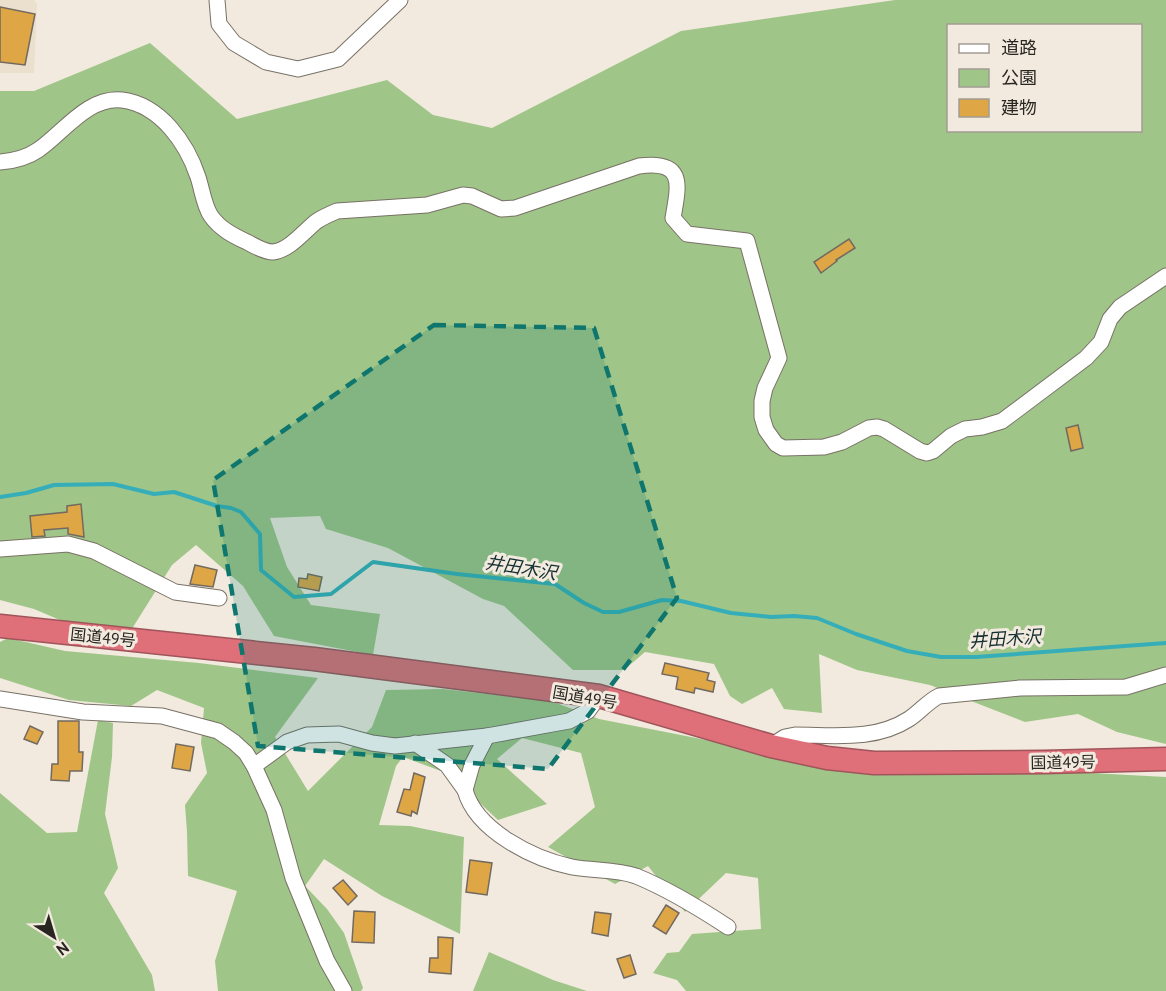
<svg xmlns="http://www.w3.org/2000/svg" width="1166" height="991" font-family="'PT Sans','Noto Sans JP',sans-serif">
<style>
.built{fill:#ebdfcd}
.green{fill:#a0c588;fill-rule:evenodd}
.lines{fill:none;stroke-linecap:round;stroke-linejoin:round}
.stream{stroke:#35aeb9;stroke-width:4}
.building{fill:#dfa646;stroke:#726a60;stroke-width:1.5}
.minor-casing{stroke:#787166;stroke-width:17}
.highway-casing{stroke:#9f555b;stroke-width:25}
.minor{stroke:#fff;stroke-width:15}
.highway{stroke:#df6f79;stroke-width:22}
.marked{fill:#0f766e;fill-opacity:0.2;stroke:#0f766e;stroke-width:4.5;stroke-dasharray:12 8;stroke-linejoin:round}
.labels{text-anchor:middle;stroke-width:6;stroke-linejoin:round;paint-order:stroke}
.street-label{font-size:16px;fill:#292622;stroke:#f2eade}
.water-label{font-size:18px;font-style:italic;fill:#152f31;stroke:#f2eade}
</style>
<rect width="100%" height="100%" fill="#f2eade"/>
<path class="built" d="M 0,0 L 34,0 L 37,4 L 34,73 L 0,73 Z"/>
<g class="green">
<path d="M 895,0 L 1166,0 L 1166,744 L 1117,732 L 1078,714 L 1025,722 L 930,685 L 857,670 L 819,654 L 822,713 L 784,709 L 772,688 L 742,704 L 730,696 L 714,664 L 645,652 L 624,670 L 573,670 L 504,606 L 483,599 L 388,548 L 326,529 L 320,516 L 270,518 L 287,567 L 311,605 L 380,614 L 373,655 L 274,636 L 243,586 L 196,545 L 172,565 L 128,635 L 86,631 L 34,609 L 0,600 L 0,91 L 34,91 L 150,43 L 237,119 L 387,80 L 433,115 L 492,128 L 681,31 ZM 948,26 L 1140,26 L 1140,130 L 948,130 Z"/>
<path d="M 8,638 L 65,651 L 199,663 L 318,678 L 275,737 L 308,791 L 372,727 L 386,690 L 443,689 L 551,701 L 599,719 L 737,746 L 847,772 L 1072,772 L 1166,777 L 1166,991 L 686,991 L 677,980 L 653,973 L 667,953 L 679,952 L 692,934 L 761,929 L 758,878 L 726,873 L 685,912 L 648,866 L 615,884 L 548,847 L 595,807 L 581,753 L 522,738 L 497,759 L 547,804 L 498,820 L 449,774 L 403,757 L 396,766 L 379,825 L 410,826 L 464,837 L 460,934 L 382,896 L 324,859 L 305,886 L 327,909 L 344,933 L 363,988 L 361,991 L 218,991 L 215,961 L 237,891 L 188,876 L 187,832 L 185,805 L 207,773 L 201,743 L 204,708 L 157,690 L 131,706 L 69,700 L 0,678 L 0,642 Z"/>
<path d="M 98,720 L 113,723 L 112,757 L 105,814 L 118,868 L 104,893 L 152,975 L 155,991 L 0,991 L 0,793 L 47,833 L 77,832 Z"/>
<path d="M 489,952 L 553,980 L 587,991 L 473,991 Z"/>
</g>
<g class="lines">
<path class="stream" d="M 0,497 L 26,493 L 54,485 L 113,484 L 154,494 L 174,492 L 217,506 L 231,508 L 241,512 L 260,534 L 261,570 L 294,597 L 331,594 L 373,562 L 457,574 L 555,584 L 584,603 L 603,612 L 619,612 L 662,600 L 681,601 L 731,613 L 771,617 L 794,616 L 817,618 L 856,634 L 907,651 L 941,657 L 976,657 L 1166,643"/>
</g>
<g class="building">
<path d="M 0,7 L 35,14 L 25,65 L 0,62 Z"/>
<path d="M 849,239 L 855,248 L 836,260 L 837,261 L 821,273 L 814,262 Z"/>
<path d="M 1078,425 L 1083,448 L 1071,451 L 1066,428 Z"/>
<path d="M 81,504 L 84,537 L 68,534 L 68,528 L 44,530 L 45,536 L 32,537 L 30,516 L 67,512 L 67,506 Z"/>
<path d="M 195,565 L 217,570 L 213,587 L 190,584 Z"/>
<path d="M 308,574 L 322,577 L 319,591 L 298,587 L 299,578 L 307,579 Z"/>
<path d="M 665,663 L 709,673 L 707,680 L 715,682 L 713,692 L 695,688 L 694,693 L 676,689 L 678,677 L 662,674 Z"/>
<path d="M 58,721 L 79,721 L 79,752 L 83,752 L 82,771 L 70,771 L 69,781 L 51,780 L 52,764 L 58,764 Z"/>
<path d="M 30,726 L 43,732 L 37,744 L 24,739 Z"/>
<path d="M 176,744 L 194,747 L 190,771 L 172,768 Z"/>
<path d="M 414,773 L 425,777 L 417,814 L 412,811 L 411,816 L 397,812 L 404,789 L 410,790 Z"/>
<path d="M 470,860 L 492,863 L 487,895 L 466,892 Z"/>
<path d="M 343,880 L 357,896 L 348,905 L 333,888 Z"/>
<path d="M 666,905 L 679,913 L 666,934 L 653,926 Z"/>
<path d="M 354,911 L 375,912 L 374,943 L 352,942 Z"/>
<path d="M 595,912 L 611,914 L 608,936 L 592,933 Z"/>
<path d="M 438,937 L 453,938 L 451,974 L 429,972 L 430,958 L 438,958 Z"/>
<path d="M 630,955 L 636,974 L 624,978 L 617,959 Z"/>
</g>
<g class="lines">
<defs>
<g id="minor">
<path d="M 217,0 L 219,24 L 234,43 L 266,62 L 298,69 L 338,59 L 400,0"/>
<path d="M 0,162 C 13,161 28,157 38,150 C 63,133 88,96 122,100 C 161,105 187,144 198,177 C 202,189 204,206 211,216 C 220,229 234,236 247,242 C 255,246 264,252 273,252 C 290,250 304,231 317,221 C 323,217 330,214 337,211 L 427,205 L 463,195 L 472,196 L 501,209 L 515,208 L 639,166 C 685,160 679,184 673,218 L 687,234 L 747,241 L 779,358 L 765,388 L 762,401 L 762,417 L 766,430 L 776,444 L 783,448 L 824,447 L 842,442 L 869,428 L 877,427 L 884,429 L 920,451 L 927,453 L 933,451 L 951,436 L 965,429 L 982,427 L 1002,421 L 1086,358 L 1101,342 L 1110,319 L 1120,307 L 1166,276"/>
<path d="M 0,549 L 68,544 L 94,551 L 175,592 L 219,598"/>
<path d="M 0,699 L 83,712 L 162,716 L 218,731 L 234,742 L 246,753 L 254,766 L 274,810 L 293,878 L 327,961 L 344,991"/>
<path d="M 415,743 L 447,765 L 465,790 L 472,765 L 487,736"/>
<path d="M 771,746 L 785,737 L 795,735 C 835,735 875,741 909,719 C 920,712 927,702 939,696 L 1020,688 L 1126,687 L 1166,675"/>
<path d="M 254,766 L 287,742 L 307,735 L 339,734 L 372,743 L 395,746 L 487,736 L 569,721 L 588,711 L 599,696"/>
<path d="M 465,790 C 476,831 534,859 572,867 C 593,871 616,869 636,876 C 668,889 699,908 728,927"/>
</g>
<path id="highway" d="M 0,626 L 314,659 L 599,696 L 771,746 L 827,758 L 874,763 L 1044,762 L 1166,759"/>
</defs>
<use href="#minor" class="minor-casing"/>
<use href="#highway" class="highway-casing"/>
<use href="#minor" class="minor"/>
<use href="#highway" class="highway"/>
</g>
<path class="marked" d="M 434,325 L 594,328 L 677,598 L 548,769 L 258,746 L 213,480 Z"/>
<g class="labels">
<g class="street-label">
<text transform="translate(103 637) rotate(6)" y="6">国道49号</text>
<text transform="translate(585 697) rotate(10)" y="6">国道49号</text>
<text transform="translate(1063 762) rotate(-1)" y="6">国道49号</text>
</g>
<g class="water-label">
<text transform="translate(521 568) rotate(9)" y="6">井田木沢</text>
<text transform="translate(1005 639) rotate(-4)" y="6">井田木沢</text>
</g>
</g>
<rect x="947" y="24" width="195" height="108" fill="#f2eade" stroke="#a29c93" stroke-width="1.5"/>
<rect x="959" y="44" width="30" height="9" fill="#ffffff" stroke="#a29c93" stroke-width="1.5"/>
<text x="1001" y="54" font-size="18" fill="#292622">道路</text>
<rect x="959" y="69" width="30" height="18" fill="#a0c588" stroke="#a29c93" stroke-width="1.5"/>
<text x="1001" y="84" font-size="18" fill="#292622">公園</text>
<rect x="959" y="99" width="30" height="18" fill="#dfa646" stroke="#a29c93" stroke-width="1.5"/>
<text x="1001" y="114" font-size="18" fill="#292622">建物</text>
<g transform="translate(54 937) rotate(143)" stroke="#f2eade" stroke-width="4.5" paint-order="stroke">
<path d="M0-4.5L10 22L0 15L-10 22Z" fill="#292622"/>
<text y="-9" font-size="16" font-weight="bold" text-anchor="middle" fill="#292622">N</text>
</g>
</svg>
